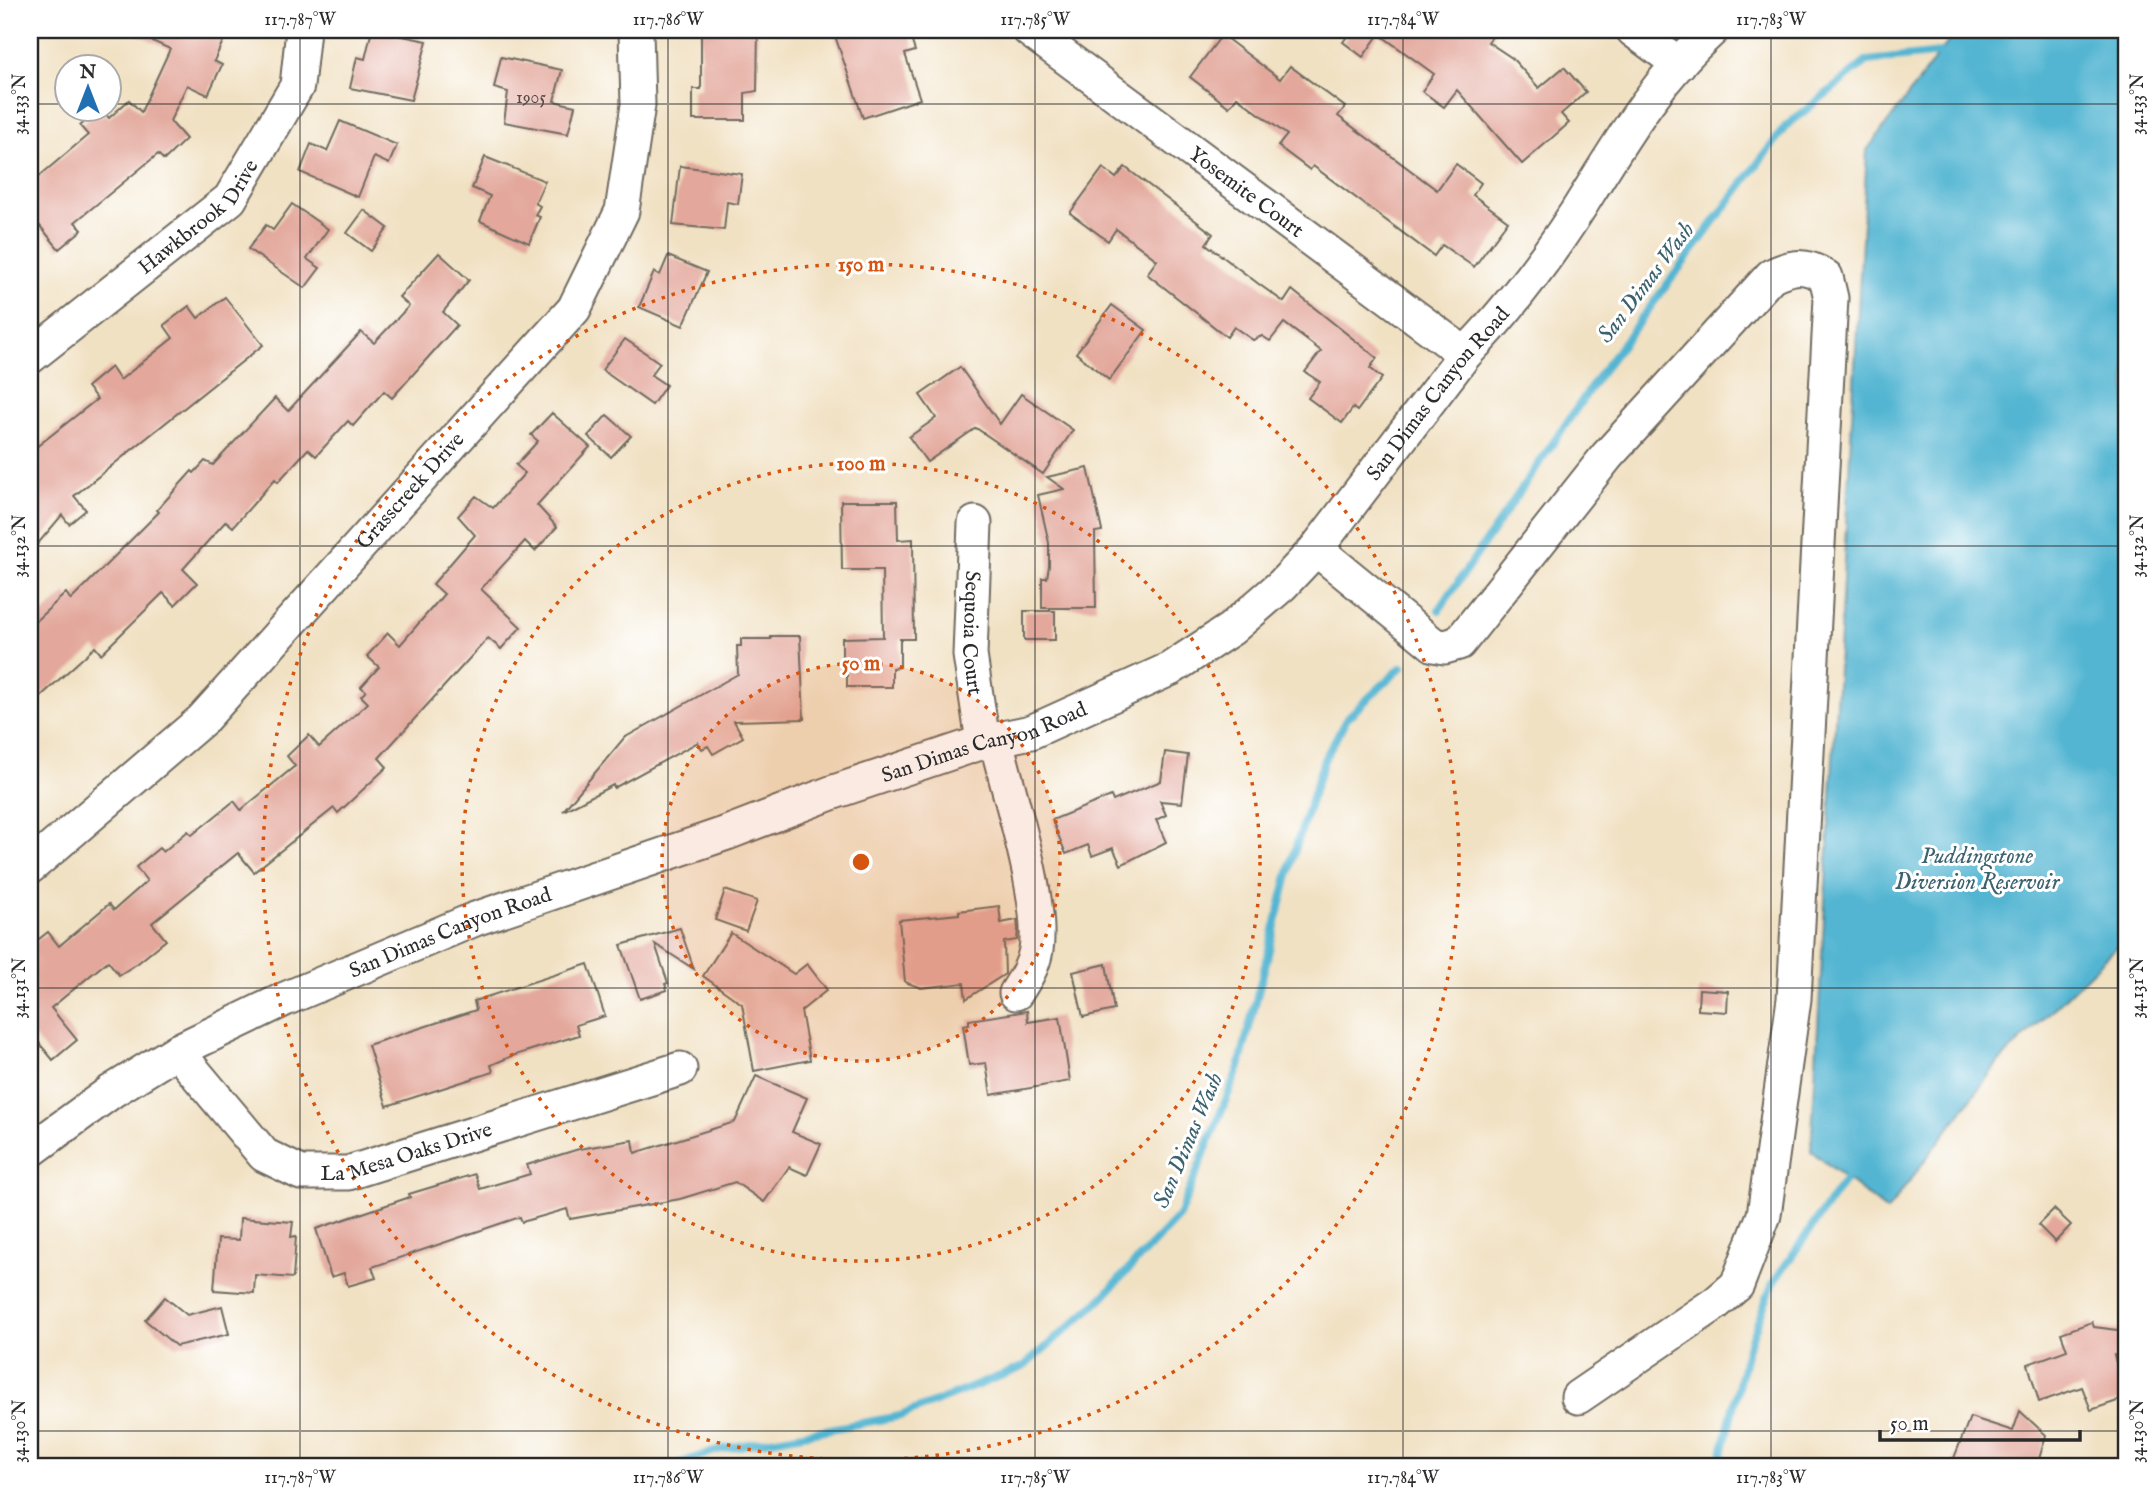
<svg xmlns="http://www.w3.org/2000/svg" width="2156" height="1496" font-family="'IM FELL English',serif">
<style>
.water{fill:#53b5d2;stroke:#3f707e;stroke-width:2}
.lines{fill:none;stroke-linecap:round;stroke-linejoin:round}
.stream{stroke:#53b5d2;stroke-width:8}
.building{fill:#e3a79b}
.minor-casing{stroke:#706b60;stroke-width:37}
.minor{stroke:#fff;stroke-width:33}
.ticks{fill:none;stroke:#2b2b2b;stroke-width:2;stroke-opacity:0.45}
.ring{fill:none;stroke:#d5540f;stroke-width:3.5;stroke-dasharray:3.5 7}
.labels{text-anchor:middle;stroke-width:6;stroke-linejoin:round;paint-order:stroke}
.number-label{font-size:18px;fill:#594a47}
.street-label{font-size:21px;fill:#2b2b2b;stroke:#fff}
.water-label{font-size:23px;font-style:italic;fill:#3b626e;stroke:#fff}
.centre{fill:#d5540f;stroke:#fff;stroke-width:3.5}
.ring-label{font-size:21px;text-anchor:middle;font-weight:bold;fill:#d5540f;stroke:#fff;stroke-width:6;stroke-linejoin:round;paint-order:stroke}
.neatline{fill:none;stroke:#2b2b2b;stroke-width:2.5}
.ticks-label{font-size:18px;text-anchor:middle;fill:#2b2b2b}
</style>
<rect width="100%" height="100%" fill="#fff"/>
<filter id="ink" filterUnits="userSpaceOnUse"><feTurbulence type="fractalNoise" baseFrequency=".0143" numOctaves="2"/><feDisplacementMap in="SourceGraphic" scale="14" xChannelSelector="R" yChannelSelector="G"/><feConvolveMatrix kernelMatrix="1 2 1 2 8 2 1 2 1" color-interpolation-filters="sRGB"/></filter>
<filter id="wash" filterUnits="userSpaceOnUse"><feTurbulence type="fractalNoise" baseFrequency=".00686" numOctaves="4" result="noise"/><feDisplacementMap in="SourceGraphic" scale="28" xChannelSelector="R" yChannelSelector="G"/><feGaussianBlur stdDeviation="1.57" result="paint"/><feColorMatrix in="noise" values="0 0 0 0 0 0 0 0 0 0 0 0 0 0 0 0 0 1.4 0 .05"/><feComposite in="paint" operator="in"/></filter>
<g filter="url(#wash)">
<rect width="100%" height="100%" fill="#f1e1c3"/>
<path class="water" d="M 1957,30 L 2126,30 L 2126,938 L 1998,1063 L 1887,1211 L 1811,1151 L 1867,150 Z"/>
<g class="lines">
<g class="stream">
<path d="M 1439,610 L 1600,374 L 1786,126 L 1867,61 L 1940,53"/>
<path d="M 673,1466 L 717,1450 L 900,1416 L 1023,1367 L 1098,1302 L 1179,1216 L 1239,1067 L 1293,856 L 1324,760 L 1347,718 L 1402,667"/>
<path d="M 1719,1466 L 1747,1350 L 1773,1283 L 1846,1178"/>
</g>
</g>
<g id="blocks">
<g class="building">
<path d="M 128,30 L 228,30 L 214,61 L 222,65 L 208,95 L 187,85 L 170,121 L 186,139 L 164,160 L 158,154 L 75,222 L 82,230 L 59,249 L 40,226 L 30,235 L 30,184 L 88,135 L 80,126 L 95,112 L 100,118 L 105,113 L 109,118 L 129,100 L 141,112 L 170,49 Z"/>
<path d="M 372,30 L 427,41 L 411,100 L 350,88 L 357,57 L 365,59 Z"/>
<path d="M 701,30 L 758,30 L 757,91 L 745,93 L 745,120 L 693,120 L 693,89 L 701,89 Z"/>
<path d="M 833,30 L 908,30 L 915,51 L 905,54 L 920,99 L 863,118 Z"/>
<path d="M 1352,30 L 1497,30 L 1488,42 L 1512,58 L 1539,88 L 1564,67 L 1586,92 L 1561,114 L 1569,123 L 1522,164 L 1457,90 L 1444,107 L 1422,91 L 1434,74 L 1379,34 L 1363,57 L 1343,42 Z"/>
<path d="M 1222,35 L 1280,79 L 1290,66 L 1345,107 L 1338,116 L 1437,190 L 1456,164 L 1481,183 L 1473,195 L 1508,221 L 1474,267 L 1442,245 L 1434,256 L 1313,166 L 1310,170 L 1278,146 L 1287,135 L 1237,97 L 1229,107 L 1190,77 Z"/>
<path d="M 501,57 L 562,70 L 554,101 L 575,106 L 568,134 L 504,122 L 508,92 L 494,88 Z"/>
<path d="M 340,121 L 397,145 L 389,164 L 374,157 L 358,197 L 300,172 L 311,144 L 327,151 Z"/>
<path d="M 485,157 L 545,181 L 535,203 L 540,206 L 535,215 L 540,217 L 529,243 L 480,221 L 490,196 L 472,188 Z"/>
<path d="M 680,166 L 742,174 L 738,204 L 727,202 L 724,230 L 673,225 Z"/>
<path d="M 1125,167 L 1213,234 L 1206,244 L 1260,285 L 1284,302 L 1292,290 L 1377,358 L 1370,368 L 1382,378 L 1357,411 L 1353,408 L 1342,423 L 1308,398 L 1320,382 L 1305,372 L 1321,351 L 1284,323 L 1270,341 L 1262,336 L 1253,340 L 1234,327 L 1227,337 L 1147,274 L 1157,260 L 1116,229 L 1108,241 L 1070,213 L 1103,168 L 1116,178 Z"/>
<path d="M 292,204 L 328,229 L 307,259 L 320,268 L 305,288 L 248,249 L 266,225 L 273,230 Z"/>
<path d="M 364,210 L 388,228 L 371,251 L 347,233 Z"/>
<path d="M 439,253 L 469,280 L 443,312 L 457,325 L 392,398 L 384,391 L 353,426 L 348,421 L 316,456 L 308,449 L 278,482 L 275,479 L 233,527 L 226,521 L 183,569 L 197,583 L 175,605 L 163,593 L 101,654 L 95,647 L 30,706 L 30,626 L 66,593 L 71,600 L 159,512 L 157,510 L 192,471 L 194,473 L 205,461 L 213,465 L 275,398 L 288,411 L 361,332 L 374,343 L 409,306 L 399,297 Z"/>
<path d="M 668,256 L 707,272 L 683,326 L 639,307 L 654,272 L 660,275 Z"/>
<path d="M 225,297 L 263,345 L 74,496 L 86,510 L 69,524 L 62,515 L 30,553 L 30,452 L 97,399 L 87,387 L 111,367 L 120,380 L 173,338 L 164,325 L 189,306 L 198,318 Z"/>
<path d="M 1112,305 L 1146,330 L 1109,380 L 1076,353 Z"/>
<path d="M 625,339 L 660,363 L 651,375 L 666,385 L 652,405 L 602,370 Z"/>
<path d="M 960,367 L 1000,424 L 1021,394 L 1073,430 L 1043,474 L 976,428 L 927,462 L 909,437 L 936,418 L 920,395 Z"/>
<path d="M 552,413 L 590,447 L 537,505 L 557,527 L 535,551 L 525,541 L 481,589 L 521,627 L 501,649 L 488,638 L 379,758 L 387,767 L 338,813 L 334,808 L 254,872 L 238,853 L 152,923 L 166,940 L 138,963 L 119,975 L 108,961 L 51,1008 L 77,1040 L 53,1060 L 30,1032 L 30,946 L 48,932 L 59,946 L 109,904 L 114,910 L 147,881 L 136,867 L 159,848 L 163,852 L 188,831 L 192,835 L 234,801 L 241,810 L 295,766 L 287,756 L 309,735 L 319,747 L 368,703 L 361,696 L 366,691 L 361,687 L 379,667 L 367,656 L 388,633 L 400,645 L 444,594 L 433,584 L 475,535 L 458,516 L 476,496 L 493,508 L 525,473 L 516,465 L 538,441 L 531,435 Z"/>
<path d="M 607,415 L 631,436 L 611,457 L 588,436 Z"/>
<path d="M 1088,468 L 1102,531 L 1095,532 L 1096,608 L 1042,608 L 1042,578 L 1047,578 L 1049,566 L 1049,543 L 1038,495 L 1064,489 L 1047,477 Z"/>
<path d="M 841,501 L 897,501 L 898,540 L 913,539 L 914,639 L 900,639 L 900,667 L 892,668 L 892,687 L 847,687 L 847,669 L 842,669 L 842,638 L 883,637 L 882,570 L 842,570 Z"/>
<rect x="1024" y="611" width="31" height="29"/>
<path d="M 771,636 L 800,636 L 804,719 L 734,721 L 743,737 L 713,754 L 708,746 L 702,749 L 698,742 L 614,788 L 613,785 L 563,811 L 624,738 L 738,674 L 737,646 L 741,646 L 741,639 L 771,639 Z"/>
<path d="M 1165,752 L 1188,755 L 1182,803 L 1160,801 L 1166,815 L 1156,820 L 1166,842 L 1121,865 L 1113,848 L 1092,856 L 1088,845 L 1066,854 L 1052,820 L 1111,796 L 1113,801 L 1161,781 Z"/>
<path d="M 725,890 L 757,901 L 746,931 L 715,920 Z"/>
<path d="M 999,906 L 1001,923 L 1017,920 L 1018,929 L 1017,940 L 1004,942 L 1005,974 L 966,999 L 964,983 L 921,988 L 905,982 L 899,920 L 959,914 L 959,911 Z"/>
<path d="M 680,928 L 694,969 L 655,944 L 668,983 L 665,984 L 667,990 L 640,999 L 621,945 Z"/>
<path d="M 731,933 L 794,974 L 807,964 L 827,990 L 801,1011 L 810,1060 L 754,1071 L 742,1004 L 703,976 Z"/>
<path d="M 588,964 L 605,1016 L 576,1025 L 579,1035 L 512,1056 L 491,1065 L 493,1072 L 387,1106 L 368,1045 L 476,1010 L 474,1001 Z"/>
<path d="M 1106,964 L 1114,1010 L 1083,1017 L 1073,972 Z"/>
<path d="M 1699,989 L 1728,991 L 1727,1012 L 1698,1010 Z"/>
<path d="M 1027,1011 L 1028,1022 L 1060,1017 L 1070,1081 L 991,1095 L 986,1063 L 969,1065 L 963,1025 L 969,1024 L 969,1020 Z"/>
<path d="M 756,1076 L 807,1098 L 792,1132 L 821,1144 L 807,1175 L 789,1167 L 764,1202 L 735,1182 L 680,1199 L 570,1219 L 567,1209 L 522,1222 L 520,1217 L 372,1267 L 376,1278 L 348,1286 L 344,1273 L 331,1277 L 316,1229 L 410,1197 L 409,1194 L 475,1174 L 480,1189 L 530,1174 L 527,1165 L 579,1149 L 633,1140 L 635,1153 L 735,1122 Z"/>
<path d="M 2054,1209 L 2071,1225 L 2055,1242 L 2038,1225 Z"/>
<path d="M 240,1218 L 293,1222 L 291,1237 L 296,1236 L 293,1278 L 255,1275 L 254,1293 L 214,1290 L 218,1239 L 239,1240 Z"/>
<path d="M 165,1297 L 187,1315 L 222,1306 L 229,1334 L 176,1346 L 145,1320 Z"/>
<path d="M 2092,1322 L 2094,1327 L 2126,1331 L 2126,1356 L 2114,1355 L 2126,1398 L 2091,1410 L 2082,1387 L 2039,1402 L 2028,1364 L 2067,1350 L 2061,1333 Z"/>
<path d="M 2020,1411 L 2046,1435 L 2037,1466 L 1951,1466 L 1970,1417 L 2013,1431 Z"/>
</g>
</g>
</g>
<g filter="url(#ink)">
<use href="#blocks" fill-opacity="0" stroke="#706b60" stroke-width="2"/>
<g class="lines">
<defs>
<g id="minor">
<path id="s1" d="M 1029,30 L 1465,354"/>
<path d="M 1633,30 L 1679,64"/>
<path id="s2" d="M 30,357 L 230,199 L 297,86 L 303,30"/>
<path id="s3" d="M 975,523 L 970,655 L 983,742"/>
<path d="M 1316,549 L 1434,645 L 1445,647 L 1459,643 L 1607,456 L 1771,276 C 1793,265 1806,264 1826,277 L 1831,298 L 1794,999 L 1764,1215 L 1737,1285 L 1716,1303 L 1578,1397"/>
<path d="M 996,740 C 1008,792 1044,901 1036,950 C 1033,967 1025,979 1016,993"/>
<path id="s4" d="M 30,867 L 202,720 L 574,309 L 622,211 L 638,105 L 636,30"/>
<path id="s5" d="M 177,1051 L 264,1155 L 301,1173 L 348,1173 L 680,1069"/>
<path id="s6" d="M 30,1151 L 112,1091 L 177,1051 L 285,999 L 475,919 L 727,833 L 831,793 L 983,742 L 1031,732 L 1170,669 L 1231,629 L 1282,585 L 1316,549 L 1465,354 C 1508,311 1557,245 1589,192 C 1625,134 1660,76 1712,30"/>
</g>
</defs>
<use href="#minor" class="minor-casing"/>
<use href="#minor" class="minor"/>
</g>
</g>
<path class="ticks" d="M 300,30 L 300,1466M 668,30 L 668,1466M 1035,30 L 1035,1466M 1403,30 L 1403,1466M 1771,30 L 1771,1466M 30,104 L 66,104M 108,104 L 2126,104M 30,546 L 2126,546M 30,988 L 2126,988M 30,1431 L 2126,1431"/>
<circle cx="861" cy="862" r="199" fill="#d5540f" fill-opacity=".12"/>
<g class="ring">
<circle cx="861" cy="862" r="199"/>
<circle cx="861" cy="862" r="399"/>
<circle cx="861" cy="862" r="598"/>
</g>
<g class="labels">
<g class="number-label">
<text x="531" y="103">1905</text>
</g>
<g class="street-label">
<text dy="7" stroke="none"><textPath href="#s1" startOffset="271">Yosemite Court</textPath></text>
<text dy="7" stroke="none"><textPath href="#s2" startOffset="220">Hawkbrook Drive</textPath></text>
<text dy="7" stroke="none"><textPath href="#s6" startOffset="1631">San Dimas Canyon Road</textPath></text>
<text dy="7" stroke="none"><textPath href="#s4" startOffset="536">Grasscreek Drive</textPath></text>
<text dy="7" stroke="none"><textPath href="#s3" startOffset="110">Sequoia Court</textPath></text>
<text dy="7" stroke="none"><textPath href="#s6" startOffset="1043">San Dimas Canyon Road</textPath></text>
<text dy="7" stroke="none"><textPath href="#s6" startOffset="476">San Dimas Canyon Road</textPath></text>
<text dy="7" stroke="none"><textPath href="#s5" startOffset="285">La Mesa Oaks Drive</textPath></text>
</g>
<g class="water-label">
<text transform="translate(1645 282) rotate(-53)" y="8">San Dimas Wash</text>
<text x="1977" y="863">Puddingstone<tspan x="1977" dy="26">Diversion Reservoir</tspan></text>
<text transform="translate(1187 1140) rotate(-67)" y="8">San Dimas Wash</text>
</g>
</g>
<circle cx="861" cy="862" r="10" class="centre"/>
<g class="ring-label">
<text x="861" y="271">150 m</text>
<text x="861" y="470">100 m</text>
<text x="861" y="670">50 m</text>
</g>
<rect width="2156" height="1496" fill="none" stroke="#fff" stroke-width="77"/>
<g transform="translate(88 88)"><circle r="33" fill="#ffffff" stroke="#aaaaaa" stroke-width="2"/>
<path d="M0-5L12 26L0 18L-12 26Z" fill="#1f6fb2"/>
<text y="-10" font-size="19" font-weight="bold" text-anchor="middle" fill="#2b2b2b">N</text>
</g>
<path d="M1880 1430v10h200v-10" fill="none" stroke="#2b2b2b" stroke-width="3.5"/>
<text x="1890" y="1430" font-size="21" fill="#2b2b2b" stroke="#ffffff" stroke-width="5" paint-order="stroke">50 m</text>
<rect x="38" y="38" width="2080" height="1420" class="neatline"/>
<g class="ticks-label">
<text x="300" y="25">117.787°W</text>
<text x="668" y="25">117.786°W</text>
<text x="1035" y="25">117.785°W</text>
<text x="1403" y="25">117.784°W</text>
<text x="1771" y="25">117.783°W</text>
<text transform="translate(19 104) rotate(-90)" y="6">34.133°N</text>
<text transform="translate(2137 104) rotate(-90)" y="6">34.133°N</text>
<text transform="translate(19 546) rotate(-90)" y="6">34.132°N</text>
<text transform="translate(2137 546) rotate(-90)" y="6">34.132°N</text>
<text transform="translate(19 988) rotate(-90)" y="6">34.131°N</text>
<text transform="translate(2137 988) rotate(-90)" y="6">34.131°N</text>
<text transform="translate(19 1431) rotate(-90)" y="6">34.130°N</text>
<text transform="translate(2137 1431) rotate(-90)" y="6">34.130°N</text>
<text x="300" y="1483">117.787°W</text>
<text x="668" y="1483">117.786°W</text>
<text x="1035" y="1483">117.785°W</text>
<text x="1403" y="1483">117.784°W</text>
<text x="1771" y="1483">117.783°W</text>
</g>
</svg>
